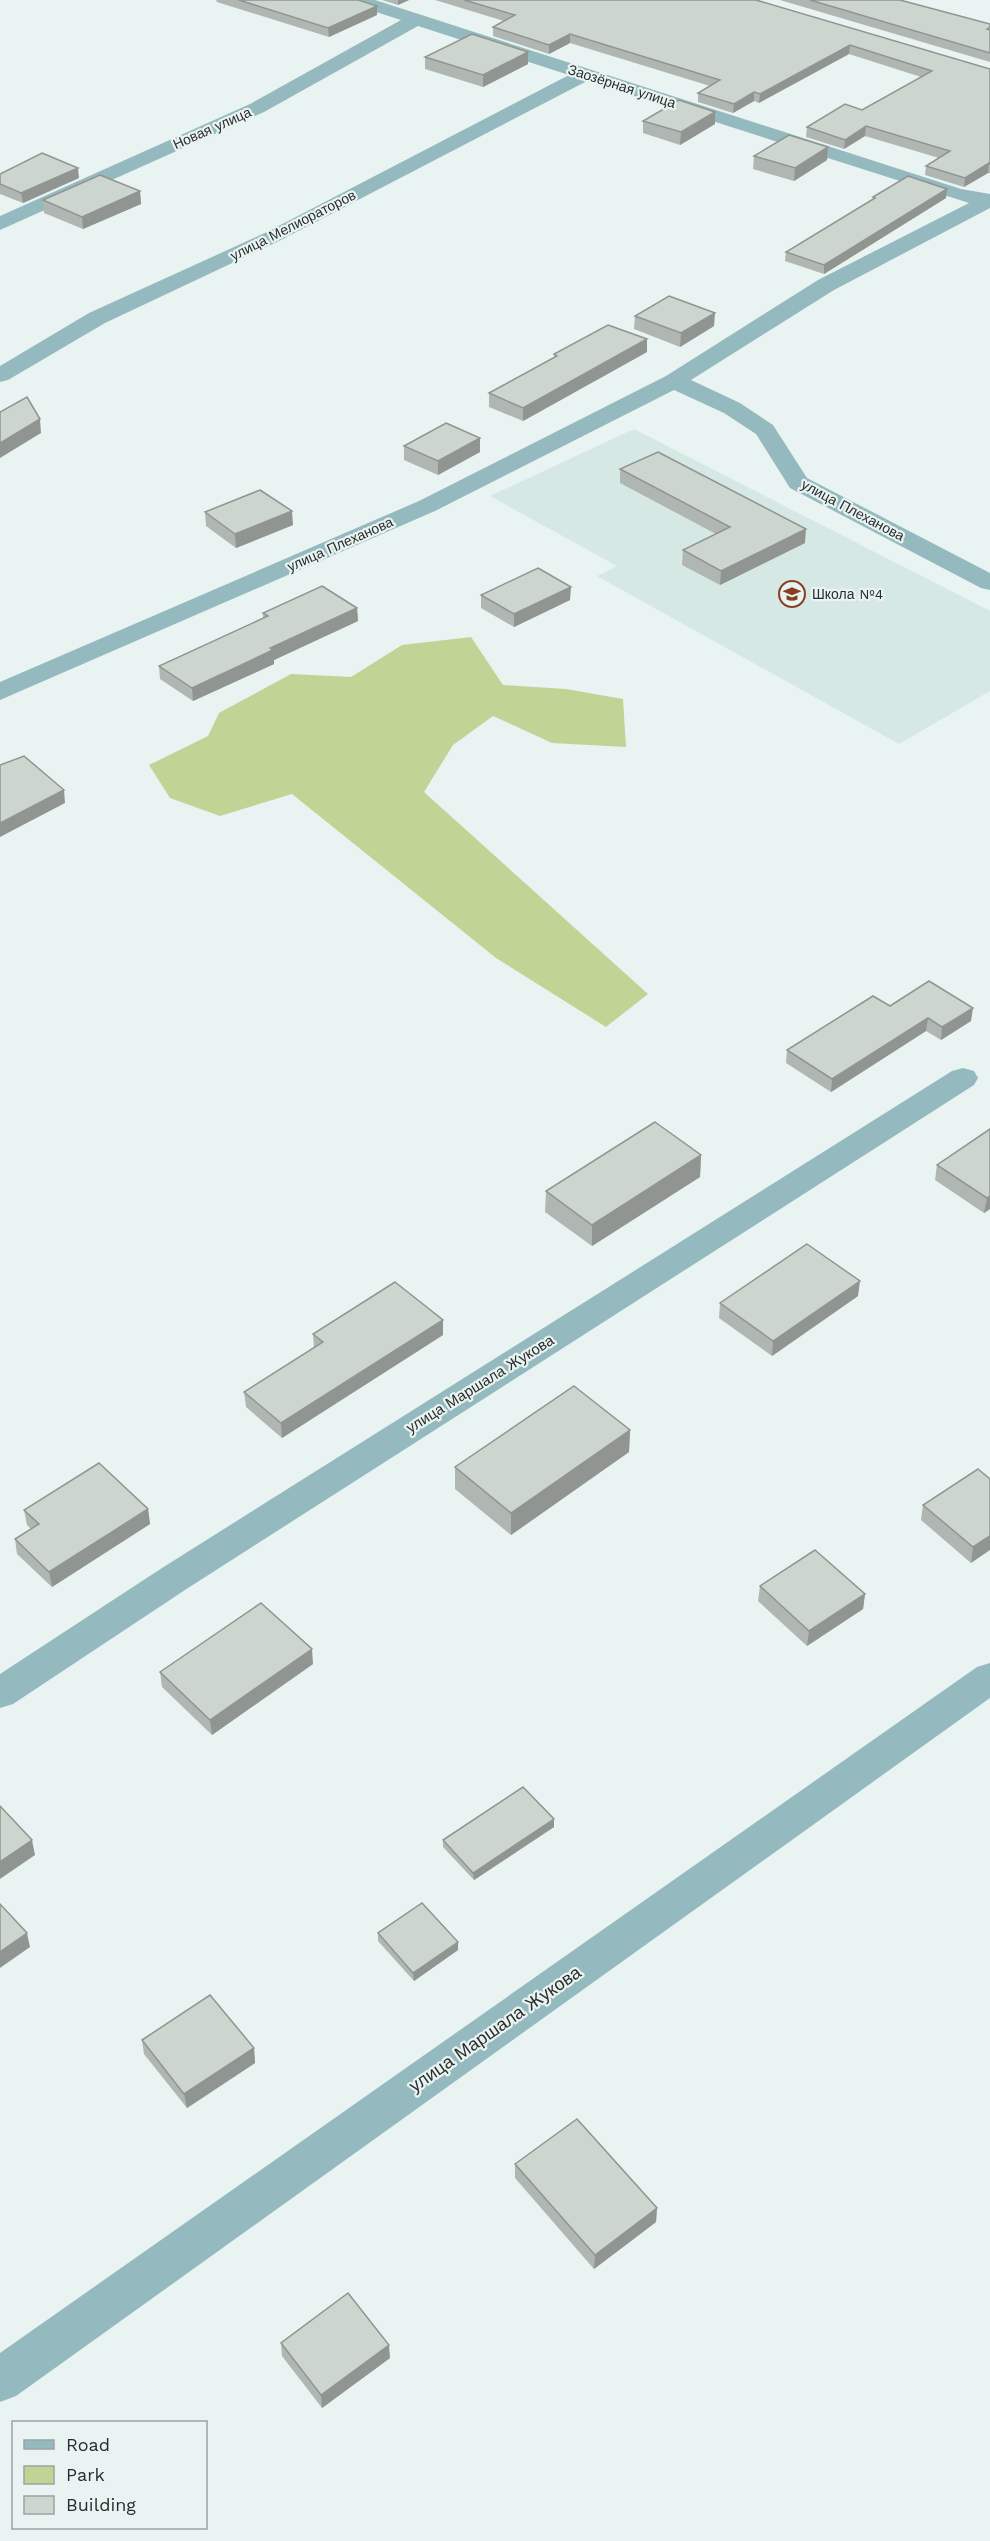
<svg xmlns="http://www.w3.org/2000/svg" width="990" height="2541" font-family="'Work Sans',sans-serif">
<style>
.built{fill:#d5e8e3}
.green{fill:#c0d595}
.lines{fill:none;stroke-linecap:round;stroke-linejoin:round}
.minor{fill:#94babf;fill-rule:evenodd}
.wall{fill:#b0b7b2}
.shaded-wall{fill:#909591}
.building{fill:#cdd5cf;stroke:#909591;stroke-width:1.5}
.labels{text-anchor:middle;stroke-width:4.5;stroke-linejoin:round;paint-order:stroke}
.far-street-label{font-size:14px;fill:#292d2c;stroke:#e9f3f1}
.far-poi-label{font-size:14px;fill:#292d2c;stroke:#e9f3f1;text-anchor:start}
.street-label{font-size:15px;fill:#292d2c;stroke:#e9f3f1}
.near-street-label{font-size:18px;fill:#292d2c;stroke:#e9f3f1}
</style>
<rect width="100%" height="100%" fill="#e9f3f1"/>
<path class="built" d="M 634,429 L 990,611 L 990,691 L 899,744 L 597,576 L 617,566 L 490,496 Z"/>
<path class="green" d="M 471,637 L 503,685 L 566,689 L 623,699 L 626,747 L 552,743 L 493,716 L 453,745 L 424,792 L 648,994 L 606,1027 L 496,958 L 292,794 L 220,816 L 170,798 L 149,765 L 208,736 L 219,713 L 291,674 L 351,677 L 402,645 Z"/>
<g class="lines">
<g class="minor">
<path d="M 348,0 L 375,0 L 961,189 L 990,194 L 990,208 L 834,290 L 691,380 L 740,403 L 773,425 L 807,478 L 990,573 L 990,590 L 981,588 L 790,488 L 756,434 L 724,413 L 674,390 L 435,511 L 0,700 L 0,682 L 419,501 L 666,376 L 818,280 L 969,203 L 587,81 L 281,240 L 105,323 L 8,380 L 0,382 L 0,366 L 89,313 L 267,232 L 569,75 L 418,26 L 264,112 L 0,230 L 0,216 L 250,104 L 401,20 L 351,4 Z"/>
<path d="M 963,1068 L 974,1071 L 978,1078 L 974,1085 L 188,1588 L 13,1704 L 0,1708 L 0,1674 L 162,1568 L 952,1071 Z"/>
<path d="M 990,1663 L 990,1698 L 16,2396 L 0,2402 L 0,2353 L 977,1667 Z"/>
</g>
</g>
<g class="wall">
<path d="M 216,0 L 358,0 L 377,6 L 377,15 L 329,37 L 217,2 Z"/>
<path d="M 382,0 L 409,0 L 398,5 Z"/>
<path d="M 435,0 L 756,0 L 990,69 L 990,173 L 988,173 L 964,187 L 925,175 L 926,166 L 939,158 L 865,136 L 844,149 L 806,137 L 807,127 L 862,110 L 921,77 L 849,54 L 759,103 L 754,101 L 733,113 L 698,102 L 698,93 L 710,86 L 570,43 L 549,54 L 493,36 L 493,27 L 504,21 Z"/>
<path d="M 780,0 L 900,0 L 990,24 L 990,62 Z"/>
<path d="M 425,57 L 528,64 L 483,87 L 425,69 Z"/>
<path d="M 643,121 L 715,124 L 680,145 L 643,133 Z"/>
<path d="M 828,147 L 827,160 L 794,181 L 753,169 L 754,156 Z"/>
<path d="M 0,174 L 79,178 L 23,203 L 0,194 Z"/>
<path d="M 947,189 L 946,198 L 824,274 L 785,261 L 786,252 L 873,200 L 873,197 Z"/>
<path d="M 140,191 L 141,204 L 83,229 L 44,213 L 43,200 Z"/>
<path d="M 635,316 L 714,326 L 680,347 L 634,329 Z"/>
<path d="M 647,339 L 647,352 L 523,421 L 489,407 L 489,393 L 554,357 L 554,354 Z"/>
<path d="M 404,446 L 480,452 L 438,475 L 404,460 Z"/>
<path d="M 620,469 L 805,543 L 720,585 L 682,565 L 683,550 L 716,534 L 620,483 Z"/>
<path d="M 205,512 L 293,525 L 236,548 L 206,526 Z"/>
<path d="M 481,595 L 570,600 L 514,627 L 481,608 Z"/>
<path d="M 357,608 L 358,621 L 274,660 L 274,664 L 193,701 L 160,679 L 159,666 L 263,618 L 263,613 Z"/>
<path d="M 890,1006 L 971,1021 L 941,1040 L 926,1031 L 831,1092 L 786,1063 L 787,1050 Z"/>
<path d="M 990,1129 L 990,1209 L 984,1213 L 935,1180 L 937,1165 Z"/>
<path d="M 701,1155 L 700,1177 L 592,1246 L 545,1212 L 546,1191 Z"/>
<path d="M 858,1296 L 772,1356 L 719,1318 L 720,1303 Z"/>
<path d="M 443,1320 L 443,1335 L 282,1438 L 246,1407 L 244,1392 L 314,1348 L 313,1334 Z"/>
<path d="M 630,1430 L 629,1452 L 511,1535 L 455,1489 L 455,1467 Z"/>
<path d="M 990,1479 L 971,1563 L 921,1520 L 923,1505 Z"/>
<path d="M 148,1509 L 150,1524 L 52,1587 L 17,1554 L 15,1539 L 31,1529 L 27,1525 L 24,1510 Z"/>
<path d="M 760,1586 L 865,1594 L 863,1609 L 807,1646 L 758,1601 Z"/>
<path d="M 313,1664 L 212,1735 L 162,1687 L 160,1672 Z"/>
<path d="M 554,1819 L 554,1827 L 474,1880 L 443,1847 L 443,1840 Z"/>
<path d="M 378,1933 L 458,1942 L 458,1950 L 414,1981 L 378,1941 Z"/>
<path d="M 142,2040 L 254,2048 L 255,2063 L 187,2108 L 144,2054 Z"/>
<path d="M 515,2164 L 657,2208 L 656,2222 L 594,2269 L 515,2178 Z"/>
<path d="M 281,2343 L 390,2358 L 322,2408 L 282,2356 Z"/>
</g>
<g class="shaded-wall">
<path d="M 398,0 L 409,0 L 398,5 Z"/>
<path d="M 377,6 L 377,15 L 329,37 L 328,28 Z"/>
<path d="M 570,34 L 570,43 L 549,54 L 549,45 Z"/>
<path d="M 850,45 L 849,54 L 759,103 L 760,94 Z"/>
<path d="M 528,52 L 528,64 L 483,87 L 483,75 Z"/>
<path d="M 754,92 L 754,101 L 733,113 L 734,104 Z"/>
<path d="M 715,112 L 715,124 L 680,145 L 681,132 Z"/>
<path d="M 866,126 L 865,136 L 844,149 L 845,140 Z"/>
<path d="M 828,147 L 827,160 L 794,181 L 795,168 Z"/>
<path d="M 989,163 L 988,173 L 964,187 L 965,178 Z"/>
<path d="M 78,168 L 79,178 L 23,203 L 21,193 Z"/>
<path d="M 947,189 L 946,198 L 824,274 L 824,265 Z"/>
<path d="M 140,191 L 141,204 L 83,229 L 82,217 Z"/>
<path d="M 715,313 L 714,326 L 680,347 L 681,333 Z"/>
<path d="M 647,339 L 647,352 L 523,421 L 523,408 Z"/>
<path d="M 40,419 L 41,433 L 0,458 L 0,443 Z"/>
<path d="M 480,438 L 480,452 L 438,475 L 438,461 Z"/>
<path d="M 292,511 L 293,525 L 236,548 L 235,534 Z"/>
<path d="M 806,529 L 805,543 L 720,585 L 721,571 Z"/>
<path d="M 571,587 L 570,600 L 514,627 L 514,614 Z"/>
<path d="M 357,608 L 358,621 L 274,660 L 274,664 L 193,701 L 192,688 L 270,648 Z"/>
<path d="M 64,790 L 65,803 L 0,837 L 0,823 Z"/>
<path d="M 973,1008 L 971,1021 L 941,1040 L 942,1027 Z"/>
<path d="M 928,1018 L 926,1031 L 831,1092 L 832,1079 Z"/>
<path d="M 701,1155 L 700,1177 L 592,1246 L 592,1225 Z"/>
<path d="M 990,1196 L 990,1209 L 984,1213 L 987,1198 Z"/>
<path d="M 860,1281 L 858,1296 L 772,1356 L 773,1341 Z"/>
<path d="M 443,1320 L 443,1335 L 282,1438 L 281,1423 Z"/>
<path d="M 630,1430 L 629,1452 L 511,1535 L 511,1513 Z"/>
<path d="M 148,1509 L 150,1524 L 52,1587 L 49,1572 Z"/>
<path d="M 990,1536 L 990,1550 L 971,1563 L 973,1547 Z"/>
<path d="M 865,1594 L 863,1609 L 807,1646 L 809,1631 Z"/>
<path d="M 312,1649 L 313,1664 L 212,1735 L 210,1720 Z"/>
<path d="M 554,1819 L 554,1827 L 474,1880 L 473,1873 Z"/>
<path d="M 32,1840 L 35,1855 L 0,1879 L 0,1862 Z"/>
<path d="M 27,1933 L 30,1947 L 0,1968 L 0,1952 Z"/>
<path d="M 458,1942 L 458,1950 L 414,1981 L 413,1973 Z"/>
<path d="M 254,2048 L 255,2063 L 187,2108 L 184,2094 Z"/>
<path d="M 657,2208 L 656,2222 L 594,2269 L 595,2255 Z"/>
<path d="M 389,2345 L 390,2358 L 322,2408 L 321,2395 Z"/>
</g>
<g class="building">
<path d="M 239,0 L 358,0 L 377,6 L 328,28 Z"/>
<path d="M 464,0 L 756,0 L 990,69 L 990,164 L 989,163 L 965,178 L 926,166 L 950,151 L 866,126 L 845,140 L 807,127 L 845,104 L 862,110 L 932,71 L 850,45 L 760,94 L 754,92 L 734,104 L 698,93 L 720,80 L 570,34 L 549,45 L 493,27 L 515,15 Z"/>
<path d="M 810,0 L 900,0 L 990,24 L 990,27 L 987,29 L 990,30 L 990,53 Z"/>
<path d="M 472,34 L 528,52 L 483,75 L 425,57 Z"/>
<path d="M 679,100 L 715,112 L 681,132 L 643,121 Z"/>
<path d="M 789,135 L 828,147 L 795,168 L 754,156 Z"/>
<path d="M 42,153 L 78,168 L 21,193 L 0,184 L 0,174 Z"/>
<path d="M 100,175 L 140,191 L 82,217 L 43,200 Z"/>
<path d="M 908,176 L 947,189 L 824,265 L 786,252 L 875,198 L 873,197 Z"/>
<path d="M 669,296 L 715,313 L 681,333 L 635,316 Z"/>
<path d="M 608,325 L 647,339 L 523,408 L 489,393 L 557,356 L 554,354 Z"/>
<path d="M 27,397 L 40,419 L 0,443 L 0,412 Z"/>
<path d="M 446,423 L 480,438 L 438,461 L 404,446 Z"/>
<path d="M 658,452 L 806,529 L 721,571 L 683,550 L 730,527 L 620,469 Z"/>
<path d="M 260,490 L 292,511 L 235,534 L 205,512 Z"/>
<path d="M 538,568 L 571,587 L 514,614 L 481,595 Z"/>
<path d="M 322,586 L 357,608 L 270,648 L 273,650 L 192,688 L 159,666 L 268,616 L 263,613 Z"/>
<path d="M 24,756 L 64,790 L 0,823 L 0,765 Z"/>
<path d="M 929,981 L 973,1008 L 942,1027 L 928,1018 L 832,1079 L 787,1050 L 873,996 L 890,1006 Z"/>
<path d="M 655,1122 L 701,1155 L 592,1225 L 546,1191 Z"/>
<path d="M 990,1129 L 990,1196 L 987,1198 L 937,1165 Z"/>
<path d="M 807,1244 L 860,1281 L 773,1341 L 720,1303 Z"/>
<path d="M 395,1282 L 443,1320 L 281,1423 L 244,1392 L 323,1342 L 313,1334 Z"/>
<path d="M 574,1386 L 630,1430 L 511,1513 L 455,1467 Z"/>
<path d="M 99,1463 L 148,1509 L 49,1572 L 15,1539 L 39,1524 L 24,1510 Z"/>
<path d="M 978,1469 L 990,1479 L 990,1536 L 973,1547 L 923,1505 Z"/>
<path d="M 815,1550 L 865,1594 L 809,1631 L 760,1586 Z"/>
<path d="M 261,1603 L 312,1649 L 210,1720 L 160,1672 Z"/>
<path d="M 523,1787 L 554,1819 L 473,1873 L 443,1840 Z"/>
<path d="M 0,1806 L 32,1840 L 0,1862 Z"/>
<path d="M 422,1903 L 458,1942 L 413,1973 L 378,1933 Z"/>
<path d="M 0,1904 L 27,1933 L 0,1952 Z"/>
<path d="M 210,1995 L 254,2048 L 184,2094 L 142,2040 Z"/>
<path d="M 577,2119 L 657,2208 L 595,2255 L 515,2164 Z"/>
<path d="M 348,2293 L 389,2345 L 321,2395 L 281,2343 Z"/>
</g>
<defs>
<symbol id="school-ring" viewBox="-11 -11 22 22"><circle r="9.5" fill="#e9f3f1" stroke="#873e22" stroke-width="1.5"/><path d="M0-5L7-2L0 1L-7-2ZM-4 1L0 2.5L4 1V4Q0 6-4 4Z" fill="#873e22"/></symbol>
</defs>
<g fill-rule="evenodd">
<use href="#school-ring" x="777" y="579" width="30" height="30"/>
</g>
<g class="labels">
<g class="far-street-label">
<text transform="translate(622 86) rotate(18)" y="5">Заозёрная улица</text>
<text transform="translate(212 128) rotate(-24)" y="5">Новая улица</text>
<text transform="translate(293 225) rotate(-27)" y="5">улица Мелиораторов</text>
<text transform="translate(853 510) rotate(28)" y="5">улица Плеханова</text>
<text transform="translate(340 544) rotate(-24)" y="5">улица Плеханова</text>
</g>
<g class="far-poi-label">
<text x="812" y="599">Школа №4</text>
</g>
<g class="street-label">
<text transform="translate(480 1384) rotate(-32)" y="5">улица Маршала Жукова</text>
</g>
<g class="near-street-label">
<text transform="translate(495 2029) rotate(-35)" y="6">улица Маршала Жукова</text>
</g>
</g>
<rect x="12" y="2421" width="195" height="108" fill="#e9f3f1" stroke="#9ca4a2" stroke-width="1.5"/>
<rect x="24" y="2440" width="30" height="9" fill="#94babf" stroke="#9ca4a2" stroke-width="1.5"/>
<text x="66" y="2451" font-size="18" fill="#292d2c">Road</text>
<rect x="24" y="2466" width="30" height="18" fill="#c0d595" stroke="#9ca4a2" stroke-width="1.5"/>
<text x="66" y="2481" font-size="18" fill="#292d2c">Park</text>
<rect x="24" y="2496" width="30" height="18" fill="#cdd5cf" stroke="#9ca4a2" stroke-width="1.5"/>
<text x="66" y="2511" font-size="18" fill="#292d2c">Building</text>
</svg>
